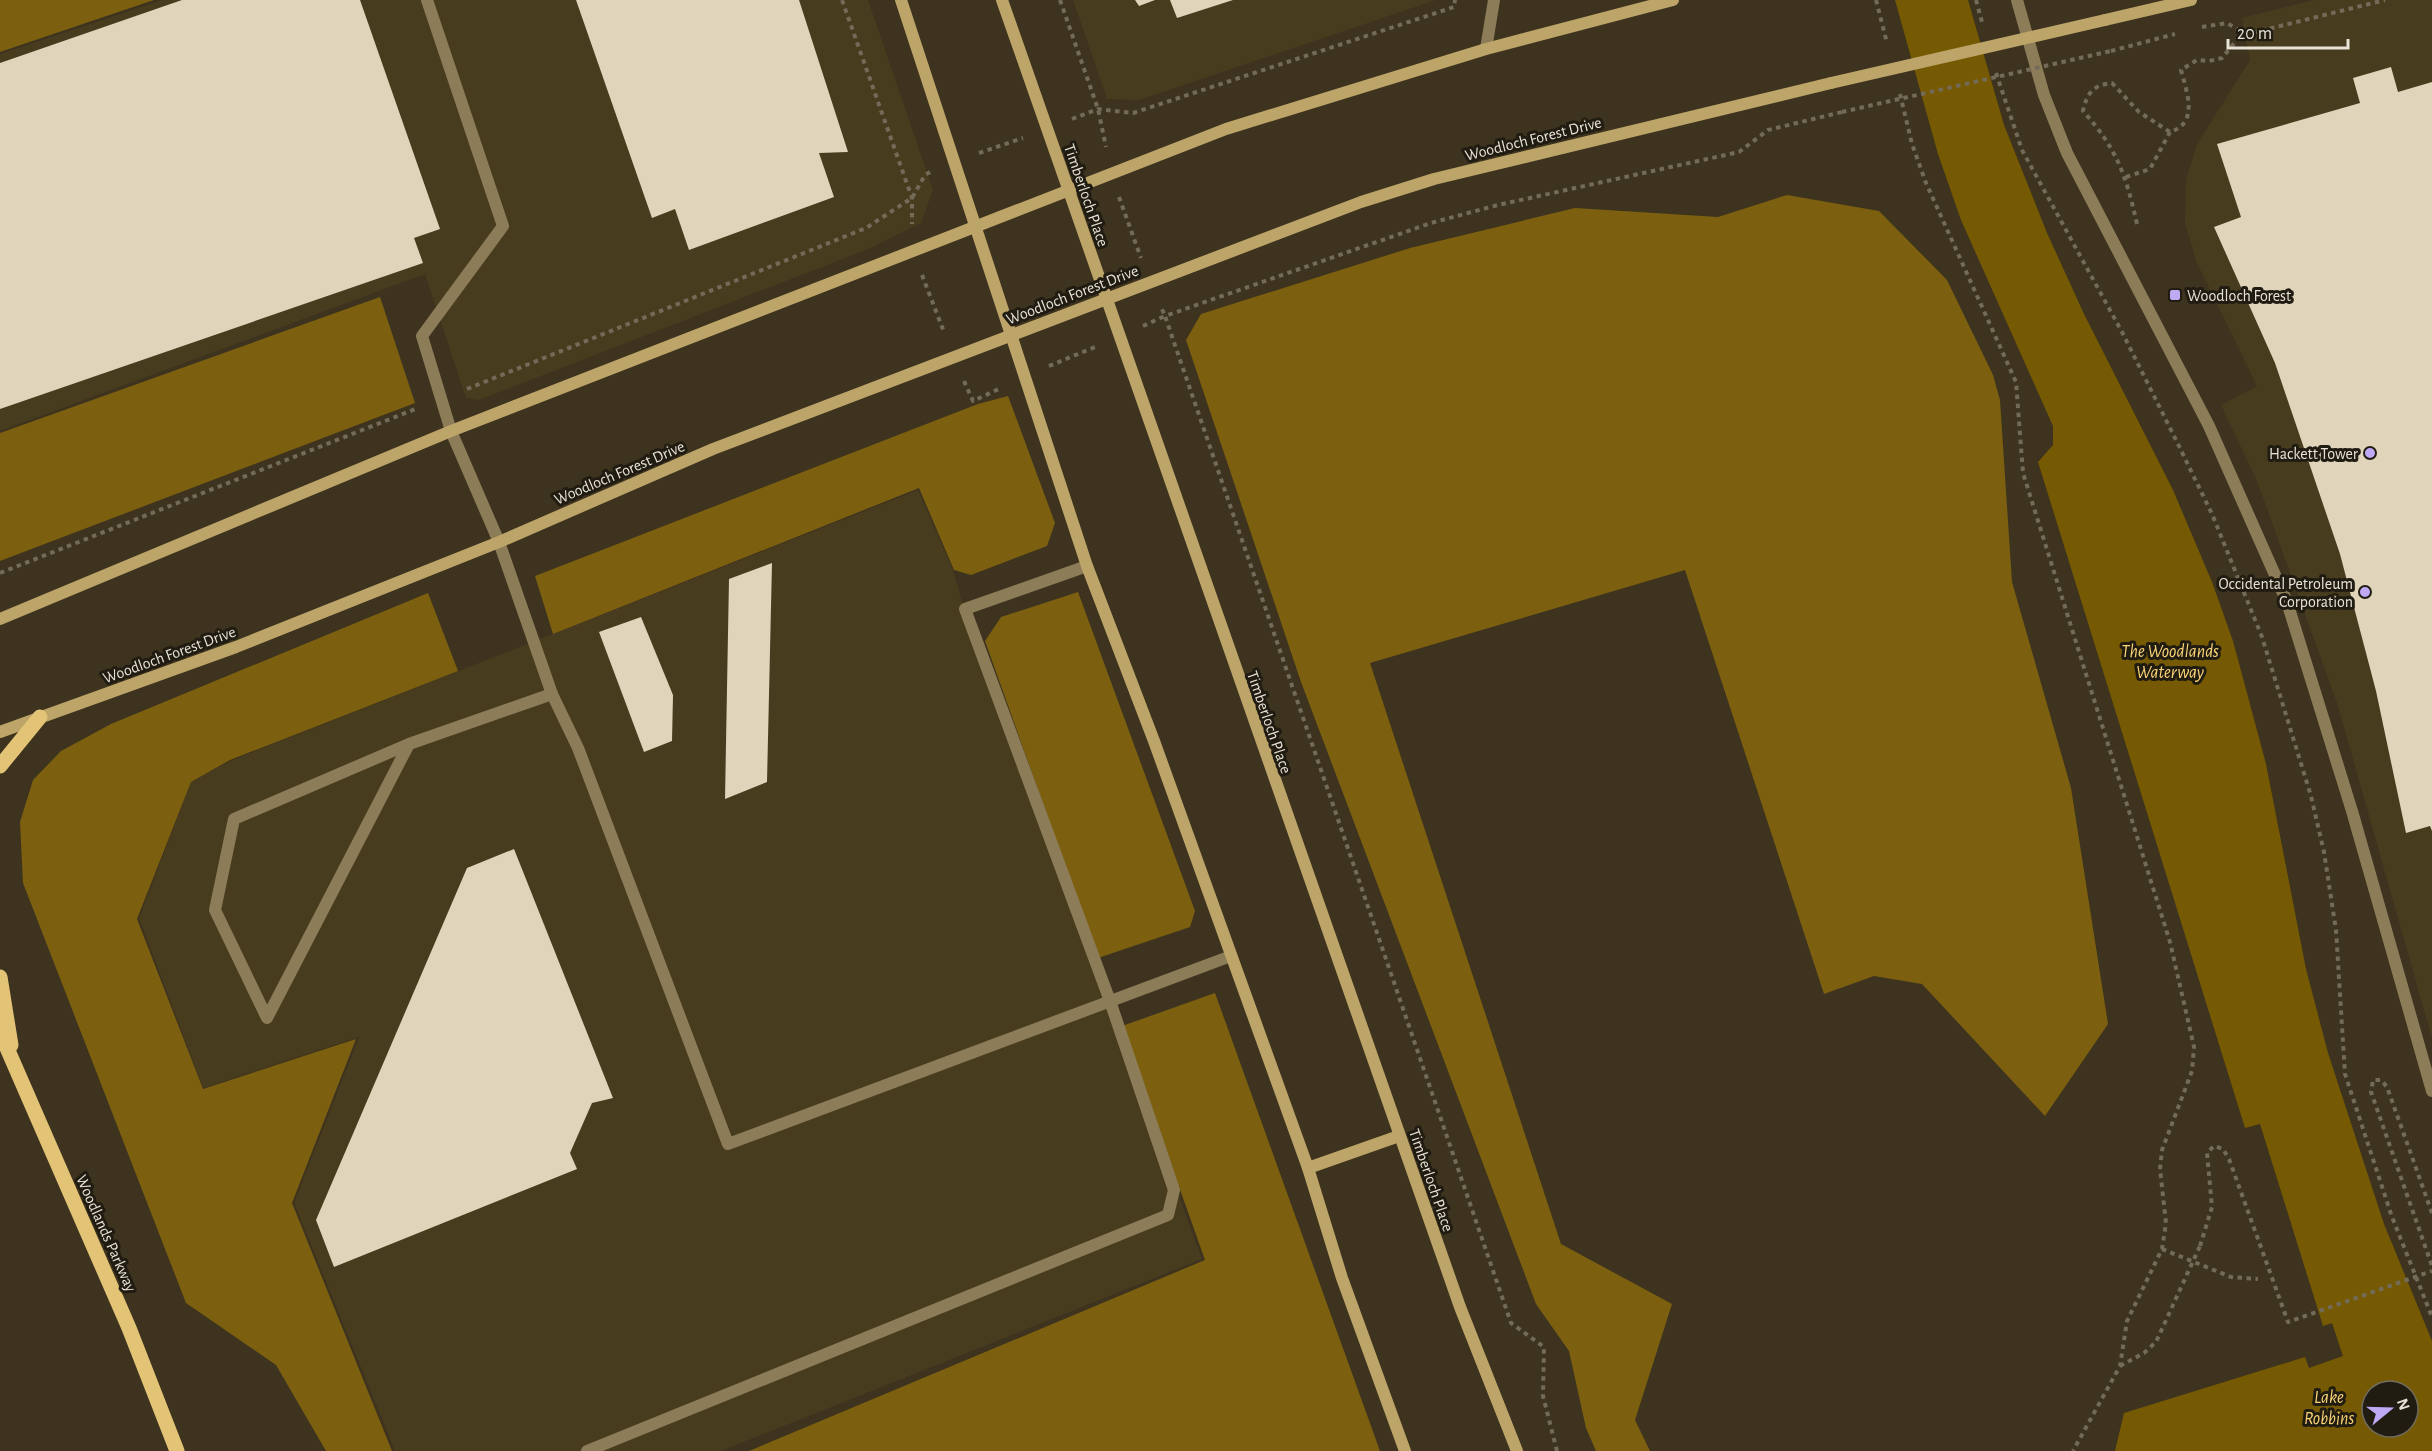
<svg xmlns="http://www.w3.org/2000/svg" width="2432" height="1451" font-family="'Alegreya Sans',sans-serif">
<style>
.built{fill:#483c1f}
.forest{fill:#7c6010}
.water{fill:#765a03;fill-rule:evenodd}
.building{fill:#e0d5bb}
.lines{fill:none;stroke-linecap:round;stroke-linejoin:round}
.path{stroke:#736b58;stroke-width:4;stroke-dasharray:4.5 4.5;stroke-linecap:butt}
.lane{stroke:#8c7c58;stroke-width:12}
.street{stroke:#8c7c58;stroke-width:12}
.secondary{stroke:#bda469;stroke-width:12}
.primary{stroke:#e3c375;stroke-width:15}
.path-bridge{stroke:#736b58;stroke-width:4;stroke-dasharray:4.5 4.5;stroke-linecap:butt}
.secondary-bridge{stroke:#bda469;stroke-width:12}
.poi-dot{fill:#bfa9f4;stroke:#201c12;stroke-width:2}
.labels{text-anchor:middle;stroke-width:6;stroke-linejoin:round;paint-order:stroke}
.street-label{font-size:16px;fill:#e8e3d6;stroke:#201c12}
.poi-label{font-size:16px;fill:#e8e3d6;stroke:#201c12;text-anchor:end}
.water-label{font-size:18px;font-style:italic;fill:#fbd476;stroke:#201c12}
</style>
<rect width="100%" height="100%" fill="#3d331e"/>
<g class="built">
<path d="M 162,0 L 868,0 L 933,190 L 921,223 L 866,250 L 479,400 L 466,398 L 425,274 L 0,431 L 0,54 Z"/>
<path d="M 1073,0 L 1436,0 L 1139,100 L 1107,99 Z"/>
<path d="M 2314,0 L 2432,0 L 2432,1038 L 2337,703 L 2257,481 L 2221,405 L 2257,386 L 2197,263 L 2185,223 L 2186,180 L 2197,144 L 2250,60 L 2242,18 Z"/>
<path d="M 918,490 L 953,570 L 964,609 L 1202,1259 L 721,1451 L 395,1451 L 294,1203 L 359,1037 L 203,1088 L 139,918 L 191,782 L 230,761 Z"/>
</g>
<g class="forest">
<path d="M 0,0 L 154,0 L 0,52 Z"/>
<path d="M 1787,195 L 1879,211 L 1947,280 L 1993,375 L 2000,400 L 2012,582 L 2071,788 L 2108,1024 L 2045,1116 L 1922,984 L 1874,976 L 1824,994 L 1685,570 L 1370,663 L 1561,1244 L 1672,1304 L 1635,1420 L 1650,1451 L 1596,1451 L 1586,1428 L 1569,1351 L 1536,1304 L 1301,682 L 1186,340 L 1201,314 L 1410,248 L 1575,208 L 1718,217 Z"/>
<path d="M 380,297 L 415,403 L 0,561 L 0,433 Z"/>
<path d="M 1008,396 L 1055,523 L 1047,546 L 971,575 L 954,570 L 919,488 L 553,634 L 535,576 L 978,404 Z"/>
<path d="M 1078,592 L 1195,911 L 1190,927 L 1098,958 L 985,641 L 1001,617 Z"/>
<path d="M 428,593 L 458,671 L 230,760 L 191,782 L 137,919 L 203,1089 L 356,1039 L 292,1203 L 392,1451 L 326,1451 L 276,1365 L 186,1303 L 23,883 L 20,822 L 33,780 L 61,751 L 111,724 Z"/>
<path d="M 1215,993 L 1380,1451 L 749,1451 L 1205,1260 L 1122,1026 Z"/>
</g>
<path class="water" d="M 1895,0 L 1968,0 L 2004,125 L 2047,233 L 2084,314 L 2173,490 L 2212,582 L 2233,641 L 2266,764 L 2306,969 L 2328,1053 L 2384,1224 L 2432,1341 L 2432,1451 L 2115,1451 L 2124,1413 L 2305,1357 L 2309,1368 L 2343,1356 L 2332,1323 L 2323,1326 L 2260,1124 L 2245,1128 L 2038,462 L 2053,445 L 2053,426 L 1961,220 L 1938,154 ZM 2372,1391 L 2408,1391 L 2408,1427 L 2372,1427 Z"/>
<g class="building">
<path d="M 182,0 L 360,0 L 440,229 L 414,238 L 423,263 L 0,409 L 0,63 Z"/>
<path d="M 576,0 L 799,0 L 848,152 L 819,153 L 834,197 L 689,250 L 675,209 L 652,218 Z"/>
<path d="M 1135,0 L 1155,0 L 1139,6 Z"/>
<path d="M 1170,0 L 1233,0 L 1177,18 Z"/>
<path d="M 2391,67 L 2398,92 L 2432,82 L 2432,831 L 2430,826 L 2406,833 L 2376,691 L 2340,554 L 2275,363 L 2214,227 L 2241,217 L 2217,144 L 2360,103 L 2353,78 Z"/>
<path d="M 772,563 L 767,782 L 725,799 L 729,579 Z"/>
<path d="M 641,617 L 673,695 L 672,741 L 644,752 L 599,632 Z"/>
<path d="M 514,849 L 613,1098 L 592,1103 L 570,1153 L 577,1169 L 334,1267 L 316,1220 L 467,868 Z"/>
</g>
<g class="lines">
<g class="path">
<path d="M 842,0 L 912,198 L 912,224"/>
<path d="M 1060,0 L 1098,109 L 1106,147"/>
<path d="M 1876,0 L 1887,43"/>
<path d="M 1976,0 L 1982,22"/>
<path d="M 2202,27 L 2227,23 L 2237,29 L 2240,36"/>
<path d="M 2111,51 L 2175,34"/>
<path d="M 1996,73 L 2022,150 L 2122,332 L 2176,440 L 2212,514 L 2262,637 L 2311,796 L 2324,852 L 2336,930 L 2345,1074 L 2392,1217 L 2432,1317"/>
<path d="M 1900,94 L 1912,144 L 1926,183 L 2016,382 L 2023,473 L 2170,942 L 2194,1047 L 2192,1071 L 2162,1150 L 2160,1169 L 2166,1223 L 2162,1249 L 2127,1321 L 2120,1366 L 2073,1451"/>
<path d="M 1072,119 L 1098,109 L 1133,113 L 1454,7 L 1455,0"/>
<path d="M 979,153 L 1023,138"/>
<path d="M 2126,177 L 2150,169 L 2170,132"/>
<path d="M 1119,197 L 1141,258"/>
<path d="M 2137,224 C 2126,175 2117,149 2083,111 C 2087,93 2093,85 2112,83 L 2139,112 L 2170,132 C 2199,123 2187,93 2181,70 L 2197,60 L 2209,61 L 2222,58 L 2240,36 L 2385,0"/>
<path d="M 922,275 L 944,332"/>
<path d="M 1143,326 L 1165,316 L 1161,307"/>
<path d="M 1049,366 L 1095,347"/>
<path d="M 964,381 L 973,401 L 1001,388"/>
<path d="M 467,389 L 866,228 L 912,198 L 925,175 L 930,172"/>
<path d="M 0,573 L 418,408"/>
<path d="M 2432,1213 L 2387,1087 L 2381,1080 L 2373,1080 L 2371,1092 L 2432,1266"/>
<path d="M 2162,1249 L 2231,1277 L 2258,1279"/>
<path d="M 2120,1366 L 2144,1353 L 2156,1342 L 2200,1246"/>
<path d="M 1557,1451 L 1543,1396 L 1544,1347 L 1511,1323 L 1165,316 L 1431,223 L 1498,205 L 1739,152 L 1768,130 L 1842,112"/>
</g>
<g class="lane">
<path d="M 427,0 L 503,226 L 422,336 L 451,431 L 499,542 L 552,694 L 578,748 L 728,1144 L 1231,956"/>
<path d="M 1486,49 L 1494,0"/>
<path d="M 409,744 L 267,1018 L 215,910 L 234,819 L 409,744 L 552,694"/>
<path d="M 587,1451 L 1168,1215 L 1174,1190 L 1110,1001 L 965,609 L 1087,566"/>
</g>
<path class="street" d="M 2017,0 L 2044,95 L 2067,153 L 2209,426 L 2287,602 L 2352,811 L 2432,1091"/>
<g class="secondary">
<path d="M 901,0 L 1087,566 L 1154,741 L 1308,1168 L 1342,1278 L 1405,1451"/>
<path d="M 1002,0 L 1460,1307 L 1517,1451"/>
<path d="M 2105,20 L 2191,0"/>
<path d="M 0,619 L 451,431 L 1226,129 L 1486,49 L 1673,0"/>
<path d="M 0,732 L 236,647 L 499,542 L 713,449 L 1361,202 L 1434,179 L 1831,83"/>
<path d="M 1308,1168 L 1399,1136"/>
</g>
<g class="primary">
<path d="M 0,766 L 40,717"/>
<path d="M 0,977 L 11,1045"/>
<path d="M 0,1032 L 129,1328 L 177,1451"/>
</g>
<g class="path-bridge">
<path d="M 1842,112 L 2111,51"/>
<path d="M 2200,1246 L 2212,1207 L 2207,1153 L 2214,1146 L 2223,1149 L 2229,1159 L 2288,1322 L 2432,1271"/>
</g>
<path class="secondary-bridge" d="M 1831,83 L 2105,20"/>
</g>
<g class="poi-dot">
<rect x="2169" y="289" width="12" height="12" rx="3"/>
<circle cx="2370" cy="453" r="6"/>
<circle cx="2365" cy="592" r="6"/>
</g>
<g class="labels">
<g class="street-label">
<text transform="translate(1533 138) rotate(-14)" y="6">Woodloch Forest Drive</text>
<text transform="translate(1087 195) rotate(71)" y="6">Timberloch Place</text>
<text transform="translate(1072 294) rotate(-21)" y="6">Woodloch Forest Drive</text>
<text transform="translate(619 472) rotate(-23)" y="6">Woodloch Forest Drive</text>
<text transform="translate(169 654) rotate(-20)" y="6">Woodloch Forest Drive</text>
<text transform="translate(1270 722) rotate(71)" y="6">Timberloch Place</text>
<text transform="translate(1432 1180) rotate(71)" y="6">Timberloch Place</text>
<text transform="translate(107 1233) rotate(66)" y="6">Woodlands Parkway</text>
</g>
<g class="poi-label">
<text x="2187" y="301" text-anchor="start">Woodloch Forest</text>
<text x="2358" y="459">Hackett Tower</text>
<text x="2353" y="589">Occidental Petroleum<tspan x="2353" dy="18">Corporation</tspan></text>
</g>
<g class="water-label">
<text x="2170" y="657">The Woodlands<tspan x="2170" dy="21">Waterway</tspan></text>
<text x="2329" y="1403">Lake<tspan x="2329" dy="21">Robbins</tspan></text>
</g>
</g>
<g transform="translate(2390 1409) rotate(71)"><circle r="28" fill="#201c12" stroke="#706c60" stroke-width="1.5"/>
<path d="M0-4.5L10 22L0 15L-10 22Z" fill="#bfa9f4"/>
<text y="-9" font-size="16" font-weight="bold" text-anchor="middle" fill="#e8e3d6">N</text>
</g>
<path d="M2228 39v9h120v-9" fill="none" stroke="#e8e3d6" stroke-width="3"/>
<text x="2237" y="39" font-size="18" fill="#e8e3d6" stroke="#201c12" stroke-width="4.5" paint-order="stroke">20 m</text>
</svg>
